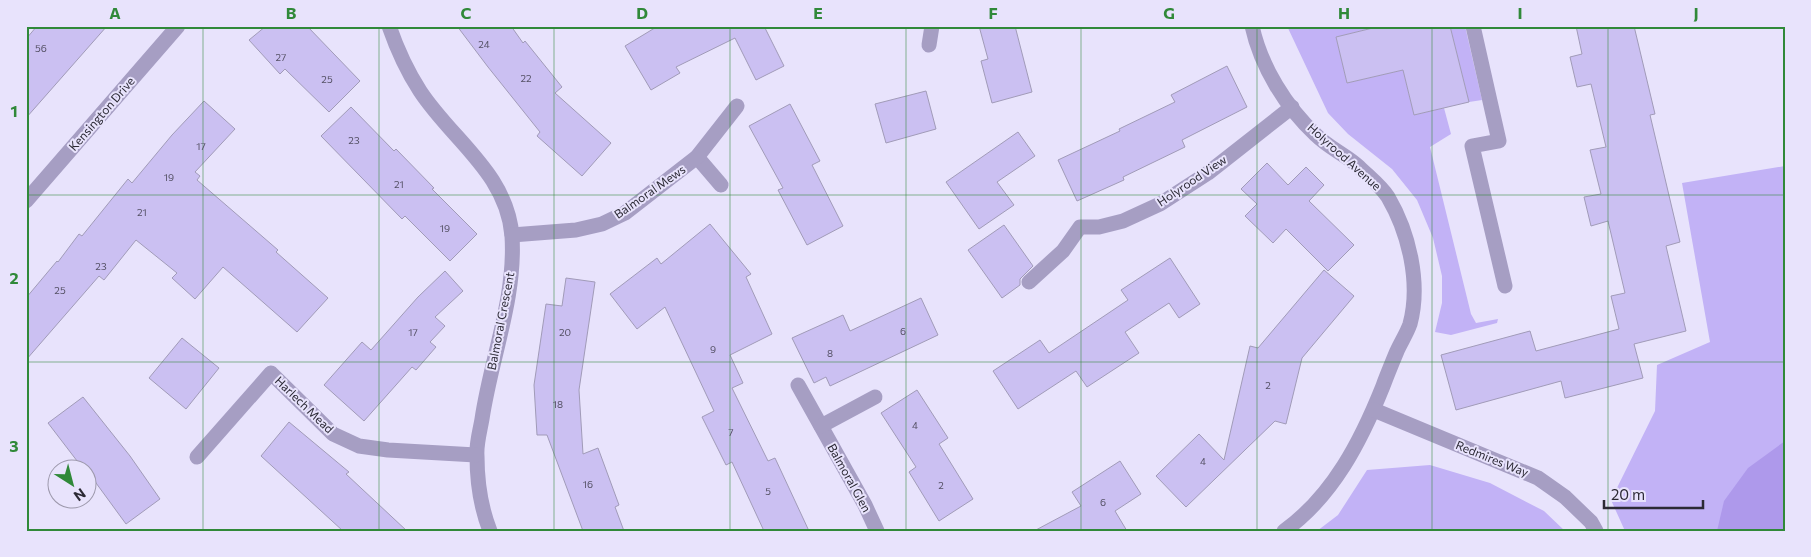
<svg xmlns="http://www.w3.org/2000/svg" width="1811" height="557" font-family="Commissioner,sans-serif">
<style>
.green{fill:#c2b2f6}
.water{fill:#ae99eb}
.building{fill:#cbc0f2;stroke:#a19bb8}
.lines{fill:none;stroke-linecap:round;stroke-linejoin:round}
.minor{stroke:#a69ec3;stroke-width:15}
.grid{fill:none;stroke:#308939;stroke-width:1;stroke-opacity:0.55}
.labels{text-anchor:middle;stroke-width:4;stroke-linejoin:round;paint-order:stroke}
.number-label{font-size:10px;fill:#545064}
.street-label{font-size:12px;fill:#2c2a35;stroke:#e8e3fc}
.neatline{fill:none;stroke:#308939;stroke-width:2}
.grid-label{font-size:16px;text-anchor:middle;font-weight:bold;fill:#308939}
</style>
<rect width="100%" height="100%" fill="#e8e3fc"/>
<g class="green">
<path d="M 1287,26 L 1381,26 L 1336,37 L 1347,83 L 1403,70 L 1414,115 L 1444,108 L 1451,134 L 1430,147 L 1471,314 L 1476,323 L 1498,319 L 1497,323 L 1451,335 L 1435,332 L 1442,303 L 1442,276 L 1433,238 L 1417,200 L 1392,169 L 1348,134 L 1328,113 Z"/>
<path d="M 1450,26 L 1465,26 L 1482,100 L 1469,102 Z"/>
<path d="M 1785,166 L 1785,531 L 1625,531 L 1611,500 L 1655,411 L 1657,365 L 1710,342 L 1682,183 Z"/>
<path d="M 1430,465 L 1490,483 L 1544,511 L 1565,531 L 1317,531 L 1338,515 L 1367,470 Z"/>
</g>
<path class="water" d="M 1785,441 L 1785,531 L 1717,531 L 1724,501 L 1748,468 Z"/>
<g class="building">
<path d="M 37,26 L 107,26 L 26,118 L 26,39 Z"/>
<path d="M 266,26 L 307,26 L 360,81 L 329,112 L 285,69 L 280,74 L 249,40 Z"/>
<path d="M 457,26 L 511,26 L 523,43 L 525,41 L 562,87 L 555,93 L 611,143 L 582,176 L 537,136 L 540,132 L 488,67 Z"/>
<path d="M 658,26 L 764,26 L 784,66 L 756,80 L 735,38 L 676,67 L 680,73 L 651,90 L 625,46 Z"/>
<path d="M 979,26 L 1015,26 L 1032,92 L 992,103 L 981,61 L 988,59 Z"/>
<path d="M 1381,26 L 1450,26 L 1469,102 L 1414,115 L 1403,70 L 1347,83 L 1336,37 Z"/>
<path d="M 1576,26 L 1634,26 L 1655,114 L 1650,115 L 1680,242 L 1666,246 L 1686,331 L 1634,344 L 1643,378 L 1565,398 L 1561,381 L 1456,410 L 1441,355 L 1530,331 L 1536,351 L 1619,329 L 1611,296 L 1625,293 L 1608,221 L 1591,226 L 1584,197 L 1601,194 L 1590,150 L 1606,147 L 1591,84 L 1577,87 L 1570,57 L 1582,54 Z"/>
<path d="M 1227,66 L 1247,107 L 1182,140 L 1185,147 L 1123,177 L 1124,180 L 1077,201 L 1058,160 L 1120,131 L 1119,129 L 1175,102 L 1171,95 Z"/>
<path d="M 926,91 L 936,129 L 886,143 L 875,104 Z"/>
<path d="M 204,101 L 235,129 L 195,172 L 200,176 L 197,180 L 278,250 L 276,252 L 328,298 L 297,332 L 223,267 L 195,299 L 172,278 L 177,273 L 136,240 L 104,280 L 99,276 L 26,360 L 26,298 L 57,261 L 58,262 L 79,234 L 82,236 L 128,179 L 132,183 L 172,135 Z"/>
<path d="M 790,104 L 820,161 L 812,165 L 843,226 L 807,245 L 778,190 L 783,188 L 749,126 Z"/>
<path d="M 351,107 L 394,151 L 396,149 L 434,188 L 432,189 L 477,234 L 450,261 L 405,216 L 402,219 L 321,136 Z"/>
<path d="M 1018,132 L 1035,156 L 997,182 L 1014,205 L 979,229 L 946,182 Z"/>
<path d="M 1267,163 L 1288,185 L 1306,167 L 1324,185 L 1309,201 L 1354,245 L 1328,271 L 1286,229 L 1273,243 L 1245,216 L 1257,204 L 1241,189 Z"/>
<path d="M 710,224 L 751,274 L 746,277 L 772,334 L 730,355 L 743,383 L 732,388 L 768,461 L 775,458 L 809,531 L 764,531 L 732,462 L 726,465 L 702,417 L 714,411 L 665,307 L 637,329 L 610,294 L 657,258 L 661,264 Z"/>
<path d="M 1004,225 L 1033,266 L 1020,279 L 1020,285 L 1002,298 L 968,250 Z"/>
<path d="M 1170,258 L 1200,304 L 1179,318 L 1169,303 L 1125,332 L 1139,353 L 1087,387 L 1076,371 L 1018,409 L 993,371 L 1040,340 L 1049,353 L 1128,300 L 1121,290 Z"/>
<path d="M 1324,270 L 1354,296 L 1302,358 L 1286,424 L 1275,421 L 1186,507 L 1156,476 L 1199,434 L 1224,460 L 1250,346 L 1258,348 Z"/>
<path d="M 445,271 L 463,291 L 435,317 L 445,326 L 430,342 L 436,347 L 416,370 L 412,367 L 364,421 L 324,385 L 362,342 L 371,350 L 418,297 Z"/>
<path d="M 566,278 L 595,282 L 579,390 L 583,454 L 598,448 L 619,505 L 615,507 L 624,531 L 583,531 L 547,435 L 537,435 L 534,385 L 546,304 L 562,306 Z"/>
<path d="M 921,298 L 938,335 L 830,386 L 826,377 L 814,383 L 792,338 L 843,315 L 850,331 Z"/>
<path d="M 182,338 L 219,368 L 186,409 L 149,378 Z"/>
<path d="M 917,390 L 948,438 L 939,444 L 973,499 L 939,521 L 909,472 L 916,467 L 881,413 Z"/>
<path d="M 83,397 L 130,456 L 160,499 L 126,524 L 88,472 L 88,470 L 84,470 L 48,423 Z"/>
<path d="M 289,422 L 349,472 L 346,474 L 407,531 L 343,531 L 261,456 Z"/>
<path d="M 1120,461 L 1141,494 L 1115,511 L 1127,531 L 1034,531 L 1081,506 L 1072,492 Z"/>
</g>
<g class="lines">
<g class="minor">
<path d="M 389,26 C 397,49 407,71 420,91 C 452,140 507,173 512,236 C 516,298 491,358 482,419 C 480,431 476,444 477,456 C 477,481 481,508 490,531"/>
<path d="M 1252,26 C 1261,67 1286,107 1316,135 C 1329,148 1346,155 1359,167 C 1368,176 1381,186 1388,197 C 1409,233 1421,283 1410,324 C 1407,333 1401,342 1397,351 C 1392,363 1387,375 1383,386 C 1361,441 1333,496 1284,531"/>
<path d="M 1473,26 L 1499,141 L 1472,146 L 1505,286"/>
<path d="M 929,45 L 932,26"/>
<path d="M 697,157 L 721,185"/>
<path d="M 26,201 L 178,26"/>
<path d="M 512,235 L 576,230 L 602,224 L 625,213 L 697,157 L 737,106"/>
<path d="M 1029,282 L 1063,251 L 1080,227 L 1099,227 L 1123,221 L 1160,204 L 1208,173 L 1292,107"/>
<path d="M 798,385 L 865,505 L 877,531"/>
<path d="M 1374,410 L 1538,478 L 1565,497 L 1591,522 L 1596,531"/>
<path d="M 821,426 L 875,397"/>
<path d="M 197,457 L 271,373 L 333,434 L 359,446 L 388,450 L 476,455"/>
</g>
</g>
<path class="grid" d="M 203,26 L 203,531M 379,26 L 379,531M 554,26 L 554,531M 730,26 L 730,531M 906,26 L 906,531M 1081,26 L 1081,531M 1257,26 L 1257,531M 1432,26 L 1432,531M 1608,26 L 1608,531M 26,195 L 1785,195M 26,362 L 1785,362"/>
<g class="labels">
<g class="number-label">
<text x="484" y="48">24</text>
<text x="41" y="52">56</text>
<text x="281" y="61">27</text>
<text x="526" y="82">22</text>
<text x="327" y="83">25</text>
<text x="354" y="144">23</text>
<text x="201" y="150">17</text>
<text x="169" y="181">19</text>
<text x="399" y="188">21</text>
<text x="142" y="216">21</text>
<text x="445" y="232">19</text>
<text x="101" y="270">23</text>
<text x="60" y="294">25</text>
<text x="903" y="335">6</text>
<text x="413" y="336">17</text>
<text x="565" y="336">20</text>
<text x="713" y="353">9</text>
<text x="830" y="357">8</text>
<text x="1268" y="389">2</text>
<text x="558" y="408">18</text>
<text x="915" y="429">4</text>
<text x="731" y="436">7</text>
<text x="1203" y="465">4</text>
<text x="588" y="488">16</text>
<text x="941" y="489">2</text>
<text x="768" y="495">5</text>
<text x="1103" y="506">6</text>
</g>
<g class="street-label">
<text transform="translate(102 114) rotate(-49)" y="4">Kensington Drive</text>
<text transform="translate(1344 157) rotate(42)" y="4">Holyrood Avenue</text>
<text transform="translate(1192 181) rotate(-34)" y="4">Holyrood View</text>
<text transform="translate(650 192) rotate(-35)" y="4">Balmoral Mews</text>
<text transform="translate(501 321) rotate(-79)" y="4">Balmoral Crescent</text>
<text transform="translate(304 405) rotate(44)" y="4">Harlech Mead</text>
<text transform="translate(1492 459) rotate(22)" y="4">Redmires Way</text>
<text transform="translate(849 478) rotate(61)" y="4">Balmoral Glen</text>
</g>
</g>
<rect width="1811" height="557" fill="none" stroke="#e8e3fc" stroke-width="55"/>
<g transform="translate(72 484) rotate(144)"><circle r="24" fill="#e8e3fc" stroke="#9d99ac"/>
<path d="M0-4L9 19L0 12L-9 19Z" fill="#308939"/>
<text y="-8" font-size="14" font-weight="bold" text-anchor="middle" fill="#2c2a35">N</text>
</g>
<path d="M1604 500v8h99v-8" fill="none" stroke="#2c2a35" stroke-width="2.5"/>
<text x="1611" y="500" font-size="15" fill="#2c2a35" stroke="#e8e3fc" stroke-width="4" paint-order="stroke">20 m</text>
<rect x="28" y="28" width="1756" height="502" class="neatline"/>
<g class="grid-label">
<text x="115" y="19">A</text>
<text x="291" y="19">B</text>
<text x="466" y="19">C</text>
<text x="642" y="19">D</text>
<text x="818" y="19">E</text>
<text x="993" y="19">F</text>
<text x="1169" y="19">G</text>
<text x="1344" y="19">H</text>
<text x="1520" y="19">I</text>
<text x="1696" y="19">J</text>
<text x="14" y="117">1</text>
<text x="14" y="284">2</text>
<text x="14" y="452">3</text>
</g>
</svg>
